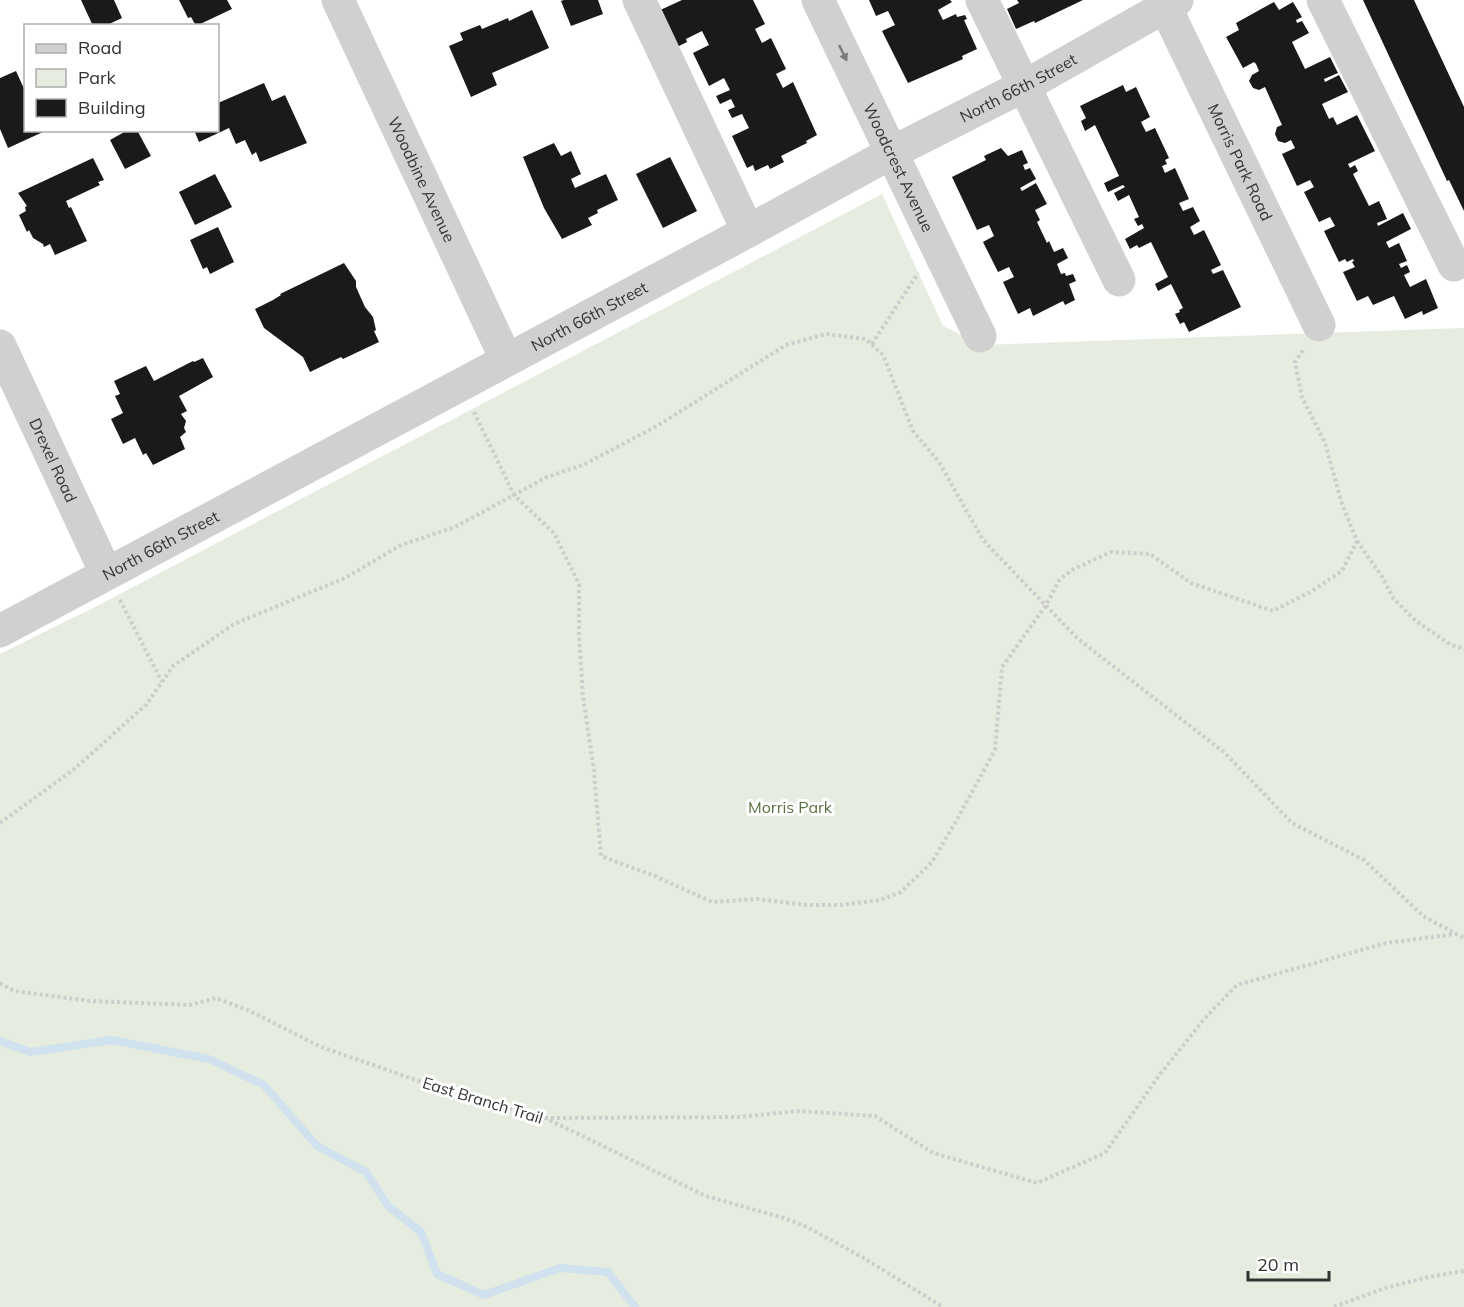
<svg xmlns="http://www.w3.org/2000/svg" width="1464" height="1307" font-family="Mulish,sans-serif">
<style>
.green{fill:#e6ecdf}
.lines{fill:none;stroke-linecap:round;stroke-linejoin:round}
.stream{stroke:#cfe2ee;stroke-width:8}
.building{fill:#1a1a1a}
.path{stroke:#cdcdcd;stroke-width:4;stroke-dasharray:3 3;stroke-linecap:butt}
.minor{stroke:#d0d0d0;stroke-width:33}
.oneway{fill:#7a7a7a}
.labels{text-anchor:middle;stroke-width:6;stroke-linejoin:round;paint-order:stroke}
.street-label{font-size:16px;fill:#333;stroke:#fff}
.park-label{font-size:16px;fill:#56703f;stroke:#fff}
</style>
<rect width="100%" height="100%" fill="#fff"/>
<path class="green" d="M 882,194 L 943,326 L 982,345 L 1464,328 L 1464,1307 L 0,1307 L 0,654 L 97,606 Z"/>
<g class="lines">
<path class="stream" d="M 0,1041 L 30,1052 L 112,1040 L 209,1059 L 264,1085 L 317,1146 L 366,1172 L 388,1206 L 421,1232 L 437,1274 L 484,1295 L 560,1268 L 608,1272 L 635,1307"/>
</g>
<g class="building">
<path d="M 81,0 L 114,0 L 122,18 L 105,26 L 93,26 Z"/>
<path d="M 179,0 L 227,0 L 232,9 L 196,26 L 191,17 L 188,18 Z"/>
<path d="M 564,0 L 598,0 L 603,14 L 571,26 L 561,1 Z"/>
<path d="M 682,0 L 753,0 L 765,24 L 755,29 L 762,43 L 771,38 L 786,69 L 776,74 L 783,88 L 793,82 L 817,135 L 806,141 L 807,143 L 781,156 L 784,162 L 770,169 L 768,165 L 755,171 L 753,165 L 747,168 L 732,136 L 749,128 L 742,114 L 732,118 L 728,110 L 735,107 L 731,99 L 720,104 L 716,96 L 730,90 L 724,78 L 709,86 L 693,53 L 709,45 L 702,31 L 686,39 L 687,42 L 673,49 L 656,12 Z"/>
<path d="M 869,0 L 950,0 L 952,2 L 938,10 L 943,20 L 956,14 L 957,17 L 965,15 L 967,19 L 964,20 L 977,49 L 962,56 L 963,59 L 908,83 L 882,31 L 895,25 L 888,11 L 876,16 Z"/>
<path d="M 1017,0 L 1083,0 L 1035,23 L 1034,21 L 1016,29 L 1007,9 L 1019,3 Z"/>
<path d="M 1363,0 L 1414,0 L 1464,107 L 1464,211 L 1449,180 L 1447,181 Z"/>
<path d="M 1274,2 L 1279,10 L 1293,2 L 1302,17 L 1296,20 L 1297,23 L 1302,21 L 1309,33 L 1292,42 L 1305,69 L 1330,57 L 1338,73 L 1324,79 L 1325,82 L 1339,75 L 1348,92 L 1322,104 L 1329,119 L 1333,117 L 1337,125 L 1357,115 L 1375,151 L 1348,164 L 1350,168 L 1355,165 L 1358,171 L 1353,174 L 1369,206 L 1379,201 L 1387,219 L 1377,223 L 1378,226 L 1403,213 L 1411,229 L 1386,242 L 1389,248 L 1399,243 L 1407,261 L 1399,264 L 1401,268 L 1407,265 L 1410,272 L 1404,275 L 1410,287 L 1426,279 L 1438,308 L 1423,315 L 1422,311 L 1405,319 L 1394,296 L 1373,305 L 1368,296 L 1357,301 L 1343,272 L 1355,267 L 1352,262 L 1354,261 L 1353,259 L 1347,262 L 1345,259 L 1339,262 L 1324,231 L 1335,226 L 1330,217 L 1319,222 L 1304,192 L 1314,187 L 1310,180 L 1297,186 L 1282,154 L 1295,148 L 1291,140 L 1285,143 L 1278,141 L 1275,134 L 1277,127 L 1282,125 L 1265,87 L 1259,90 L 1253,88 L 1249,81 L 1252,75 L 1259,71 L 1256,64 L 1254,62 L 1243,68 L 1226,37 L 1239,30 L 1236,23 Z"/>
<path d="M 532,10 L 549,48 L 492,73 L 497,85 L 471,97 L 449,46 L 463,40 L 460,33 L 480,25 L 482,29 L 508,18 L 509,21 Z"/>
<path d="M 16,71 L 26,93 L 26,130 L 42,130 L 43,132 L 8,148 L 0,129 L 0,78 Z"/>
<path d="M 264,83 L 272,101 L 285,95 L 307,143 L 260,162 L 256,152 L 252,155 L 245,140 L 236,144 L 229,128 L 199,142 L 194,130 L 218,130 L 218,103 Z"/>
<path d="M 1123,85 L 1126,92 L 1136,87 L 1150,117 L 1141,122 L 1146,132 L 1155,128 L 1169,158 L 1165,160 L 1167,164 L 1162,166 L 1165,173 L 1175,168 L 1189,199 L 1179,203 L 1183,211 L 1193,207 L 1200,221 L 1190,227 L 1194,235 L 1204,230 L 1221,265 L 1211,270 L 1213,274 L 1223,270 L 1241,307 L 1189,332 L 1184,322 L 1180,324 L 1175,314 L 1180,312 L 1179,310 L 1183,308 L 1171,284 L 1158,291 L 1155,284 L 1168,277 L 1151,242 L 1139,248 L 1137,245 L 1130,249 L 1125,239 L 1144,228 L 1142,224 L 1138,226 L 1134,219 L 1139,217 L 1129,195 L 1118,201 L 1114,193 L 1125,187 L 1123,185 L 1108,192 L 1104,183 L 1119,176 L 1095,125 L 1085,131 L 1081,121 L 1086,118 L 1080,106 Z"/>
<path d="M 128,130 L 137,130 L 151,156 L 125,169 L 110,140 Z"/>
<path d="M 554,143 L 561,156 L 571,151 L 581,174 L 571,179 L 575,188 L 606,174 L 618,200 L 597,210 L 598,213 L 588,218 L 592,225 L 562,239 L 544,208 L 523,157 Z"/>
<path d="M 1001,148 L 1008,156 L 1022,150 L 1028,163 L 1023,165 L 1025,170 L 1030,168 L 1036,179 L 1020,188 L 1022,191 L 1036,183 L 1047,204 L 1035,210 L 1040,220 L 1037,222 L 1047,243 L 1049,241 L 1054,252 L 1063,248 L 1068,258 L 1057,264 L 1061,274 L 1065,273 L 1066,276 L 1073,274 L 1076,281 L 1069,284 L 1075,300 L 1065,305 L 1063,301 L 1033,316 L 1030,308 L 1018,314 L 1003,282 L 1014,277 L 1009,267 L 998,272 L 983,242 L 994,236 L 989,225 L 977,230 L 952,177 L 986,160 L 984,156 Z"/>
<path d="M 670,157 L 697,211 L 663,228 L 636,174 Z"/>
<path d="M 93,158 L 104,180 L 98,182 L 100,185 L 66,201 L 69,208 L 71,207 L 87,241 L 55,255 L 50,244 L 44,247 L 43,244 L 33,238 L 29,230 L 27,232 L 19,215 L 26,211 L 25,207 L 27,206 L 18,193 Z"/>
<path d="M 215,174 L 232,207 L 195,225 L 179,192 Z"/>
<path d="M 218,227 L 234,262 L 210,274 L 207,267 L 203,269 L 190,240 Z"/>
<path d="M 344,263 L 356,281 L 356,287 L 365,307 L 373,317 L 376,330 L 374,331 L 379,342 L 343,359 L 341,357 L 310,372 L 303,357 L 264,328 L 255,309 L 273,300 L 281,295 L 280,294 Z"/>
<path d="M 203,358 L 213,377 L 179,396 L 187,411 L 181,414 L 186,421 L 184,428 L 186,432 L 180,437 L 185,449 L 153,465 L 146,453 L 143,455 L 135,438 L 123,444 L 111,419 L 123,413 L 115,396 L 120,394 L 114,381 L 146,366 L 154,381 L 193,361 L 194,362 Z"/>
</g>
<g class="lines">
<g class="path">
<path d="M 872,344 L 918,273"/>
<path d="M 474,412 L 514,495 L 554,533 L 579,584 L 579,634 L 583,697 L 594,771 L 601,856 L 655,876 L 712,902 L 757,899 L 807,905 L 840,905 L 880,900 L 901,892 L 932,862 L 955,823 L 995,750 L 1002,667 L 1046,605 L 1060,579 L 1074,569 L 1111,552 L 1150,554 L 1191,583 L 1273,611 L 1312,591 L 1342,571 L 1357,541 L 1342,504 L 1325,443 L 1302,397 L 1295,362 L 1304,349"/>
<path d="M 1357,541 L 1383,578 L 1393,598 L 1416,621 L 1451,645 L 1464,649"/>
<path d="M 120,600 L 162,682"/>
<path d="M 0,823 L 73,770 L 146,705 L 173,666 L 234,624 L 345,578 L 401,545 L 455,527 L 547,477 L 585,464 L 657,426 L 786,345 L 826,334 L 866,339 L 883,355 L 913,431 L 939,462 L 983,540 L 1078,639 L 1225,753 L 1292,823 L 1364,860 L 1423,916 L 1464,938"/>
<path d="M 0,983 L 14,991 L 90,1001 L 190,1005 L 216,998 L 250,1011 L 319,1046 L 444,1090 L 545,1118 L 706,1196 L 784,1218 L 807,1227 L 862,1257 L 943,1307"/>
<path d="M 545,1118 L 739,1117 L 798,1111 L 875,1116 L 933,1153 L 1037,1183 L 1105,1153 L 1158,1077 L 1205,1018 L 1237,985 L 1386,943 L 1456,934"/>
<path d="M 1334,1307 L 1385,1288 L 1429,1277 L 1464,1271"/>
</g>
<g class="minor">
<path id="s1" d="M 338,0 L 506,359"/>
<path d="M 639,0 L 748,231"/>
<path id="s2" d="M 818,0 L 980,336"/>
<path d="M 982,0 L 1119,280"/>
<path id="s3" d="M 1162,0 L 1319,325"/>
<path d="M 1323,0 L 1454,265"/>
<path id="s4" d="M 0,346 L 106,573"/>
<path id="s5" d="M 0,631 L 741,235 L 891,153 L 1039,78 L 1177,0"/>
</g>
</g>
<defs><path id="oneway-solid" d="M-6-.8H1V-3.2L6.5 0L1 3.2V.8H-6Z" transform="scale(1.5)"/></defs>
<use class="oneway" href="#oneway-solid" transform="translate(843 53) rotate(64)"/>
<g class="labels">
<g class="street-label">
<text dy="6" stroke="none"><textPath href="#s5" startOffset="1154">North 66th Street</textPath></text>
<text dy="6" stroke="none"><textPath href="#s3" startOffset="180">Morris Park Road</textPath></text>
<text dy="6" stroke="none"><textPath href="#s2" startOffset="186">Woodcrest Avenue</textPath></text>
<text dy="6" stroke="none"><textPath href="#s1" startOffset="198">Woodbine Avenue</textPath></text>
<text dy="6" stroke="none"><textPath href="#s5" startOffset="668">North 66th Street</textPath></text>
<text dy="6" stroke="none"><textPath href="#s4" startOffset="126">Drexel Road</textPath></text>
<text dy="6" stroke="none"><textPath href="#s5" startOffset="182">North 66th Street</textPath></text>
<text transform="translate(483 1100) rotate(17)" y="6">East Branch Trail</text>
</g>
<g class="park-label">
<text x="790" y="813">Morris Park</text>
</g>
</g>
<rect x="24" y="24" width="195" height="108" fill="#ffffff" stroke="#adadad" stroke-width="1.5"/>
<rect x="36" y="44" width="30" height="9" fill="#d0d0d0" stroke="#adadad" stroke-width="1.5"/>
<text x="78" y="54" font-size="18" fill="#333333">Road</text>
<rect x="36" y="69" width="30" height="18" fill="#e6ecdf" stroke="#adadad" stroke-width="1.5"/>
<text x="78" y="84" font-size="18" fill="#333333">Park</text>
<rect x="36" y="99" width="30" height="18" fill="#1a1a1a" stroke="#adadad" stroke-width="1.5"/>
<text x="78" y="114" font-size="18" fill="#333333">Building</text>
<path d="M1248 1271v9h81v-9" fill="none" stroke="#333333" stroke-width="3"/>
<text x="1257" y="1271" font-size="18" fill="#333333" stroke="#ffffff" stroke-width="4.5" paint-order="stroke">20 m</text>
</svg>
